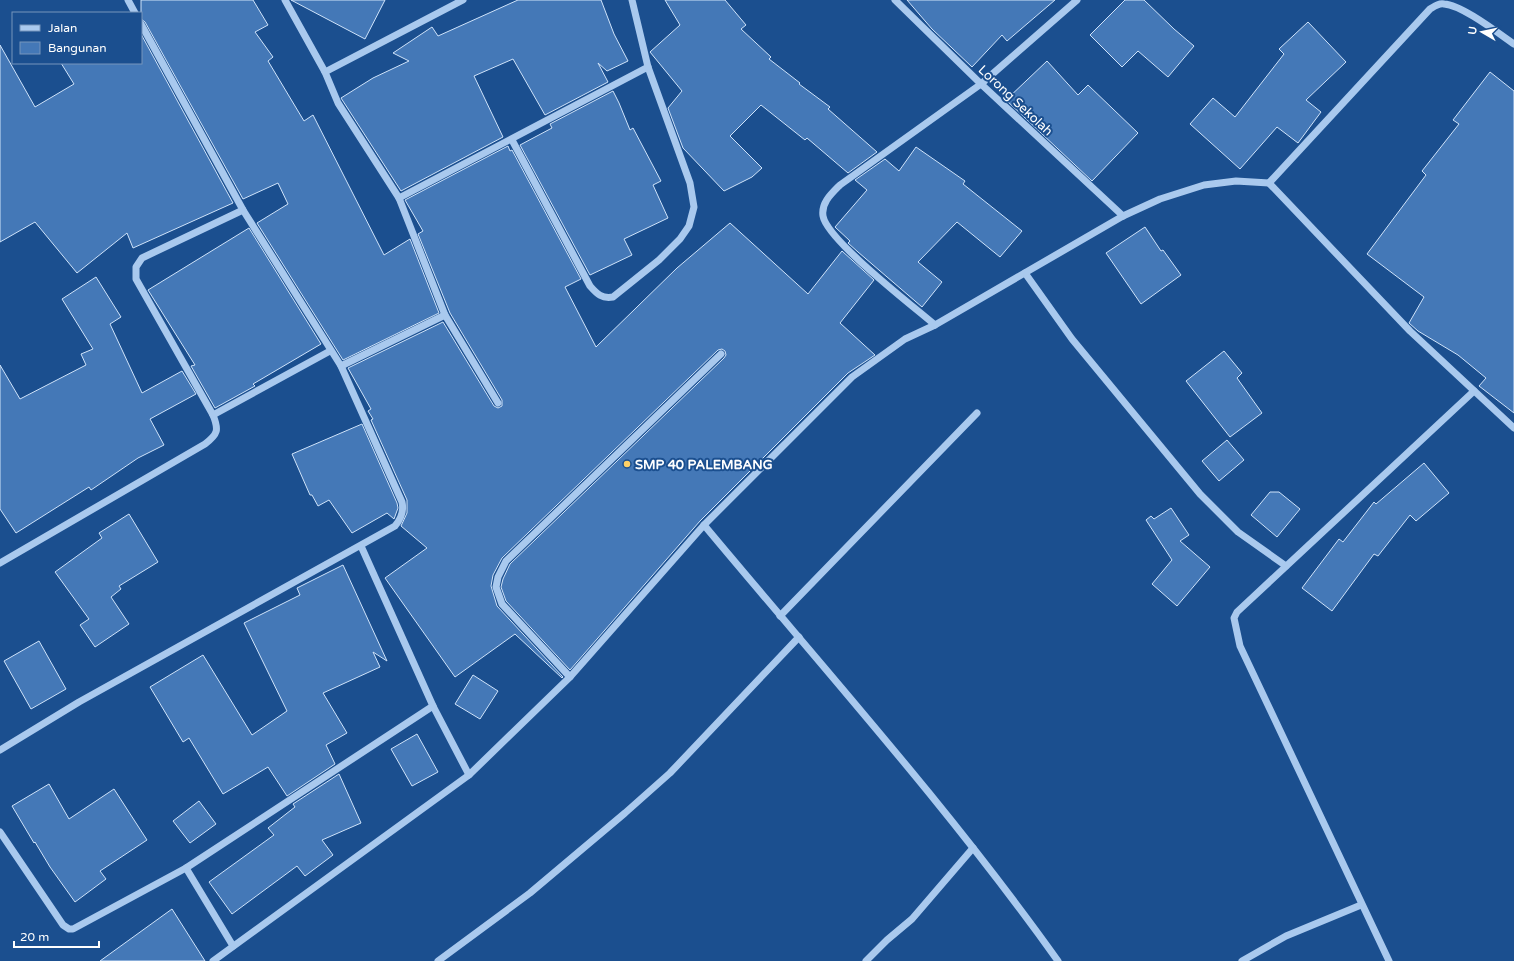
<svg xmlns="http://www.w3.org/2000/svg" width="1514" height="961" font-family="'Varela Round',sans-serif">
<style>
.building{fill:#4478b7;stroke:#cfe3fa}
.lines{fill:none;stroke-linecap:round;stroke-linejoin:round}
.minor{stroke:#a9c9ee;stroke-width:7}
.poi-dot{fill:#ffd166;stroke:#1b4f8f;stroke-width:1.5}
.labels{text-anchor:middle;stroke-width:4;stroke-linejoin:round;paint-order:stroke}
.street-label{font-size:13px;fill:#fff;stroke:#1b4f8f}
.poi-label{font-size:13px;font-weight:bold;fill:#fff;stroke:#1b4f8f;text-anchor:start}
</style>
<rect width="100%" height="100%" fill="#1b4f8f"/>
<g class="building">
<path d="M 141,0 L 253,0 L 268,25 L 255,32 L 273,57 L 268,61 L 304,121 L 313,115 L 384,255 L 410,239 L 439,313 L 343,360 L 257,223 L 288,204 L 278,183 L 243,199 L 145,22 L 141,19 Z"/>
<path d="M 291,0 L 385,0 L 365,39 Z"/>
<path d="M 518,0 L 601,0 L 614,34 L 628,61 L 607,71 L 598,63 L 608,82 L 545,115 L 513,59 L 474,76 L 503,137 L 401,191 L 341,98 L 373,78 L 409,61 L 393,53 L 432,27 L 438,36 Z"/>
<path d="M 665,0 L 725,0 L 746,25 L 741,29 L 771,57 L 769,59 L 800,83 L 799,84 L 830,107 L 828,109 L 877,152 L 848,173 L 807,138 L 805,140 L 761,105 L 730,136 L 762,168 L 752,177 L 724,191 L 683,148 L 668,108 L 682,91 L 650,52 L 680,25 Z"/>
<path d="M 907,0 L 1055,0 L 1007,41 L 1002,35 L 972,67 L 932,29 Z"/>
<path d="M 1125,0 L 1144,0 L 1174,29 L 1194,46 L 1168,77 L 1138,51 L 1122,67 L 1090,35 Z"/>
<path d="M 1308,22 L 1346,62 L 1306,100 L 1321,112 L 1298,143 L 1277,127 L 1240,169 L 1190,124 L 1213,98 L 1235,117 L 1284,54 L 1279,49 Z"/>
<path d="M 141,34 L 233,203 L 133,248 L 127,233 L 77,273 L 35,222 L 0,242 L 0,45 L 35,107 L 74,84 L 61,63 L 141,63 Z"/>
<path d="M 1047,61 L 1078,95 L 1088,85 L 1138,133 L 1092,181 L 1006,100 Z"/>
<path d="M 1490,72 L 1514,91 L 1514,413 L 1479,386 L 1486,378 L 1458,355 L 1418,331 L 1409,323 L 1424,297 L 1367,254 L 1426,175 L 1422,171 L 1459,124 L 1453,120 Z"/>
<path d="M 613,91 L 619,103 L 630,130 L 633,128 L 661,181 L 653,185 L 668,218 L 624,239 L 632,255 L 590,275 L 520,145 L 552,128 L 550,124 Z"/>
<path d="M 508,146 L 510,151 L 512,150 L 581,279 L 565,287 L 596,347 L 677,268 L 730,223 L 808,294 L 842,251 L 874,280 L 840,323 L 875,355 L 848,373 L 700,521 L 570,670 L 506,601 L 501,587 L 503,579 L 510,564 L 724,358 L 726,355 L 725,351 L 722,349 L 718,350 L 502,558 L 493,575 L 491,586 L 497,606 L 563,677 L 562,678 L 515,634 L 455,677 L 385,578 L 427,548 L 401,526 L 407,513 L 407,500 L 371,420 L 373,419 L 368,411 L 371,409 L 348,368 L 443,322 L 494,406 L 498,408 L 502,406 L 502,400 L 450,313 L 418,234 L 423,231 L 405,200 Z"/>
<path d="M 916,147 L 965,181 L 963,184 L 1022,231 L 1000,257 L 957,222 L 918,262 L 942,282 L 922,307 L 858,252 L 848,243 L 850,241 L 835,227 L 867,190 L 855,180 L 885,159 L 899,171 Z"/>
<path d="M 1145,227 L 1161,251 L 1163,250 L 1181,275 L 1141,304 L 1106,253 Z"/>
<path d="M 249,228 L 321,344 L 253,384 L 255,386 L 215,408 L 191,366 L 195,365 L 148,290 Z"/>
<path d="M 96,277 L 121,317 L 110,324 L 142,393 L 182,371 L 196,394 L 150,419 L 164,445 L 138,458 L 91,490 L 89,487 L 16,533 L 0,509 L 0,365 L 20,399 L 86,365 L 81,354 L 93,349 L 62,299 Z"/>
<path d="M 1224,351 L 1242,373 L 1237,378 L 1262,413 L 1230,437 L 1186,381 Z"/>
<path d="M 362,424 L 397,503 L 398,508 L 394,519 L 387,513 L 352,533 L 329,500 L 318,506 L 312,495 L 310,495 L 292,454 Z"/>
<path d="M 1227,440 L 1244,460 L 1219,481 L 1202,461 Z"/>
<path d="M 1424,463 L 1449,493 L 1416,521 L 1410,515 L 1378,556 L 1374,554 L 1332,611 L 1302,588 L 1339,539 L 1343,542 L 1374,502 L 1376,504 Z"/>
<path d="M 1270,492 L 1279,492 L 1300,509 L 1277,537 L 1251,515 Z"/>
<path d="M 1171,508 L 1189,535 L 1180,541 L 1210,567 L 1177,606 L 1152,584 L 1172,560 L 1146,520 L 1151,516 L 1154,519 Z"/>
<path d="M 129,514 L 158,562 L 119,586 L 121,589 L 111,597 L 129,624 L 95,647 L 80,625 L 89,619 L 55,572 L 102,538 L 99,533 Z"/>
<path d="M 343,565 L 387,661 L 373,652 L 380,667 L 323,693 L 347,733 L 326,745 L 335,764 L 287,796 L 268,767 L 223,794 L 189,738 L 183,742 L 150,687 L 203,655 L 252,735 L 287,711 L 244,623 L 300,595 L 297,588 Z"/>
<path d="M 39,641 L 66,689 L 31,709 L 4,661 Z"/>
<path d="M 473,675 L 498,691 L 480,719 L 455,704 Z"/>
<path d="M 417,734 L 438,772 L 412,786 L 391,749 Z"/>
<path d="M 339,774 L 361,823 L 322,840 L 333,855 L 305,876 L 297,866 L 232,914 L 209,882 L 274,835 L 268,828 L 295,807 L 293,804 Z"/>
<path d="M 49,784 L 69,819 L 114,789 L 147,840 L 100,871 L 106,879 L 75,902 L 50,867 L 35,842 L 34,843 L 12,806 Z"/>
<path d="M 199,801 L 216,824 L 190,843 L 173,821 Z"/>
<path d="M 172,909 L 205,961 L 100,961 Z"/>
</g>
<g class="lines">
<g class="minor">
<path d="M 128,0 L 135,13"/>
<path d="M 285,0 L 325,72 L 338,103 L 399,198 L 445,315 L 498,403"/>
<path d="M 895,0 L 981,84 L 1123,216"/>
<path d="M 1514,44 C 1498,33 1462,5 1444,4 C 1439,3 1435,6 1430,9 L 1269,183 L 1410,331 L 1514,428"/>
<path d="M 325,72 L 463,0"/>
<path d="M 512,140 L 590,286 C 597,294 602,299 613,297 L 659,260 L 680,239 L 689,226 L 694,207 L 690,183 L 648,67 L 632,0"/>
<path d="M 399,198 L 648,67"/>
<path d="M 1025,273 L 1072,339 L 1200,494 L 1238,532 L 1286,566"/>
<path d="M 935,325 C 913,306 827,240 823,216 C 821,203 831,194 840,185 L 981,84 L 1077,0"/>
<path d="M 341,366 L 445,315"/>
<path d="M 213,415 L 330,351"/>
<path d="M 704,525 C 824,669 949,808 1058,961"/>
<path d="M 361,546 L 433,706 L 469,775"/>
<path d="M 0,563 L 205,444 C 218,434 219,430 213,415 L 136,279 L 136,267 L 142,258 L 243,210"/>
<path d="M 780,616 L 977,413"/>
<path d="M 570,677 L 502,604 L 496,587 L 498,577 L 506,561 L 721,354"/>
<path d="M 0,750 L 79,702 L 395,526 C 401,519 404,511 402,502 L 341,366 L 243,210 L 141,24"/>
<path d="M 0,832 L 63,925 L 69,929 L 73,929 L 186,868 L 433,706"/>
<path d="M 186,868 L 233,946"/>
<path d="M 213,961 L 469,775 L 570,677 L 704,525 L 852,377 L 905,339 L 935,325 L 1123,216 L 1160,199 L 1204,185 L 1236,181 L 1269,183"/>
<path d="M 438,961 L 530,893 L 625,813 L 670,773 L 799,637"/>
<path d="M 866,961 L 887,940 L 912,919 L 973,848"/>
<path d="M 1242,961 L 1286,936 L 1361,905"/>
<path d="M 1389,961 L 1240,646 L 1234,618 L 1237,612 L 1474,391"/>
</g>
</g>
<circle class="poi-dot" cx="627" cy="464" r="4"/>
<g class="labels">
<g class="street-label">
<text transform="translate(1016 100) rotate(43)" y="5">Lorong Sekolah</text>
</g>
<g class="poi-label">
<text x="635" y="469">SMP 40 PALEMBANG</text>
</g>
</g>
<rect x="12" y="12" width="130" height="52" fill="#1b4f8f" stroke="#7695bc"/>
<rect x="20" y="25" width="20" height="6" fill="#a9c9ee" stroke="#7695bc"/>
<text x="48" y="32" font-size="12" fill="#ffffff">Jalan</text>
<rect x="20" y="42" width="20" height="12" fill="#4478b7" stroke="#7695bc"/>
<text x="48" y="52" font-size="12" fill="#ffffff">Bangunan</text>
<g transform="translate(1482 32) rotate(279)" stroke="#1b4f8f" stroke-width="3" paint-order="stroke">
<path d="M0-3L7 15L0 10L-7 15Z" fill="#ffffff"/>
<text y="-6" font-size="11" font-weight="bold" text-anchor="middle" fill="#ffffff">U</text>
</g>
<path d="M14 941v6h85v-6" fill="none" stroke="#ffffff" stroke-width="2"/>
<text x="20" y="941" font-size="12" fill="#ffffff" stroke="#1b4f8f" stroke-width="3" paint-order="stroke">20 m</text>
</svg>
